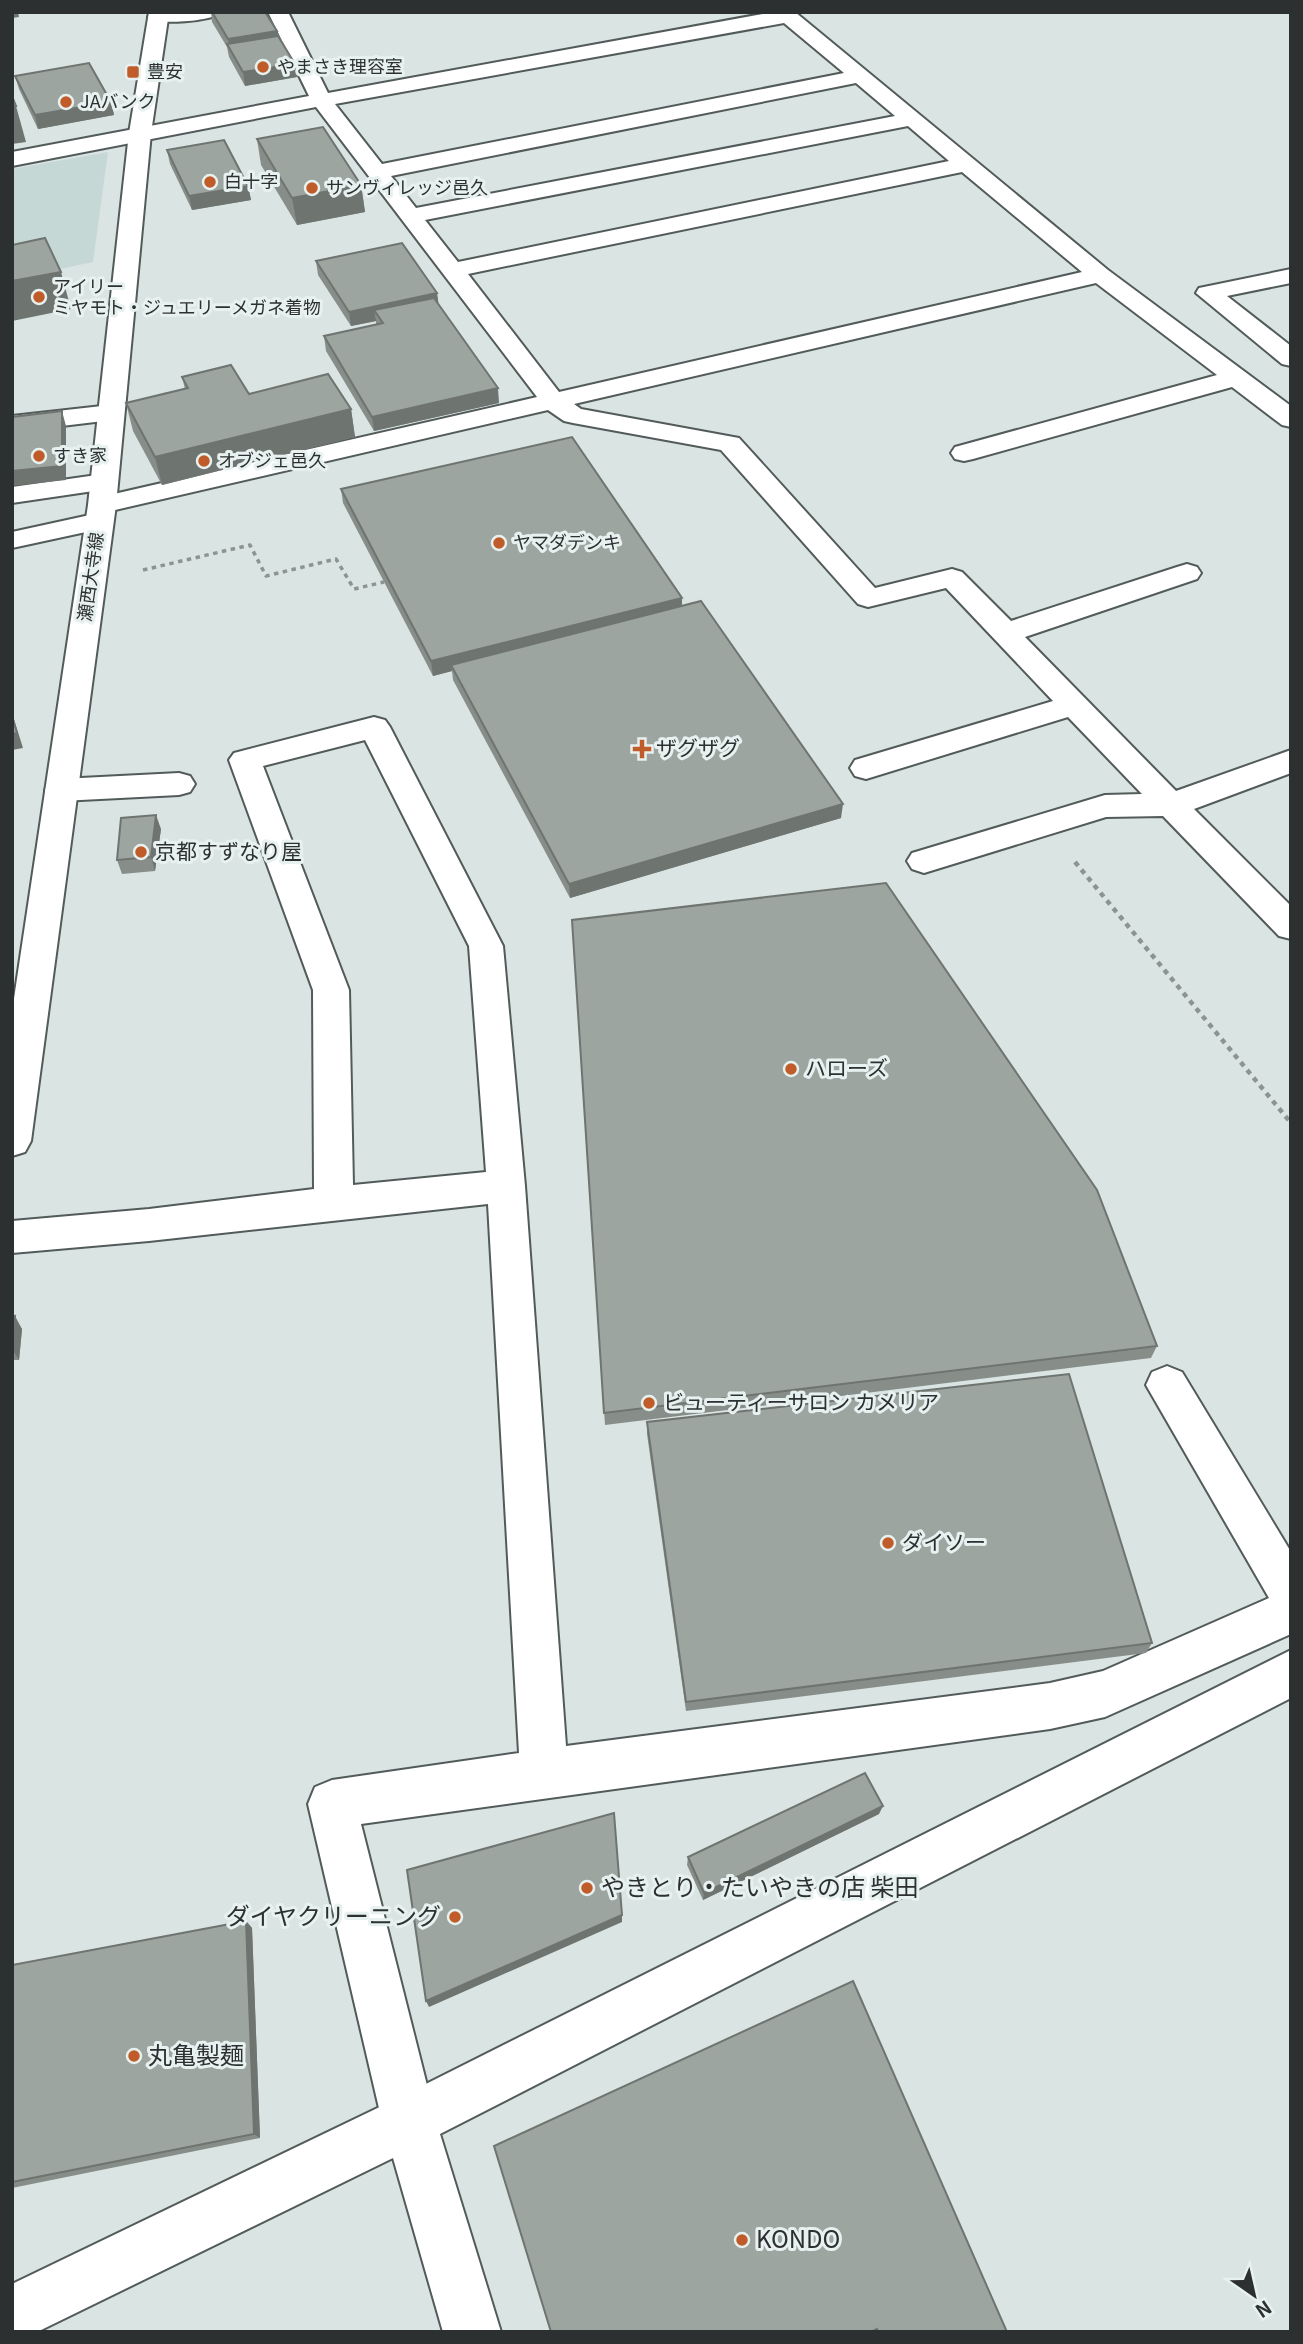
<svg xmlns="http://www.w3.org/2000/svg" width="1303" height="2344" font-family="Georgia,'Noto Sans JP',serif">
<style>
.built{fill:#c6d8d6}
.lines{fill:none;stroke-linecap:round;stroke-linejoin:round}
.service-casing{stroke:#525b5a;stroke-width:4}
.minor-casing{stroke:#525b5a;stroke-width:4}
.secondary-casing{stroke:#525b5a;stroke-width:4}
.path-far1{stroke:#8c9393;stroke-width:3.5;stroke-dasharray:4.5 4.5;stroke-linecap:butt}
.path{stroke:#8c9393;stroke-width:4.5;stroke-dasharray:5 5;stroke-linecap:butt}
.service{fill:#fff;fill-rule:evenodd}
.minor{fill:#fff;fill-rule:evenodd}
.secondary{fill:#fff;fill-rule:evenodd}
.wall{fill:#878e8a}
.shaded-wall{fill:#6e7470}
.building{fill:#9da5a0;stroke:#6e7470;stroke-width:2}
.poi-dot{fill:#c05c29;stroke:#e7f1f0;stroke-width:2.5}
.labels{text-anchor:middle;stroke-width:6;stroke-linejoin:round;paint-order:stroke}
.far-poi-label{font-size:18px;fill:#2d3030;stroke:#e7f1f0;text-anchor:start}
.far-street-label{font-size:18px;fill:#2d3030;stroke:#e7f1f0}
.poi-label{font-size:21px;fill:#2d3030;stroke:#e7f1f0;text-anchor:start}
.near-poi-label{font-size:24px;fill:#2d3030;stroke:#e7f1f0;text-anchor:start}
</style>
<rect width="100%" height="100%" fill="#dae4e3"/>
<path class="built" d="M 108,152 L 93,262 L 12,279 L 12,169 Z"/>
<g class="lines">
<defs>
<g id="service">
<path d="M 111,405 L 120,407 L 124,413 L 120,419 L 12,432 L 12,416 Z"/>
<path d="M 104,474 L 114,476 L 118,482 L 114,488 L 12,503 L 12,487 Z"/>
<path d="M 374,717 L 385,720 L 390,727 L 503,946 L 525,1186 L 566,1746 L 1050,1683 L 1103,1671 L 1269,1598 L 1146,1385 L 1152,1372 L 1167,1366 L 1182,1372 L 1291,1552 L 1291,1634 L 1105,1717 L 1050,1729 L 361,1824 L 436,2121 L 428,2140 L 409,2148 L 390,2140 L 382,2121 L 308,1804 L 315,1787 L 332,1780 L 519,1753 L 488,1204 L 149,1241 L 12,1253 L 12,1221 L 149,1209 L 314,1189 L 313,990 L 229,760 L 234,753 ZM 365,740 L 469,946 L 486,1172 L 353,1185 L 349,990 L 263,766 Z"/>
<path d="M 179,773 L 190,776 L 195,784 L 190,792 L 179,795 L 61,801 L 50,798 L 45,790 L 50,782 L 61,779 Z"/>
</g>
<g id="minor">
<path d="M 223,12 C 215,21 156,26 148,17 L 153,12 Z"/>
<path d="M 268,12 L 288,12 L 328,93 L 773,12 L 795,12 L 1108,270 L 1291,406 L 1291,427 L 1282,425 L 1232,387 L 973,459 L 964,461 L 955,459 L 951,453 L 955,447 L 1217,375 L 1096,283 L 574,404 L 581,409 L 739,438 L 875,588 L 952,569 L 962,572 L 1011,621 L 1177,567 L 1187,564 L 1197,567 L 1201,573 L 1197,579 L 1025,637 L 1176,791 L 1291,750 L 1291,773 L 1194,809 L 1291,906 L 1291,939 L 1279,936 L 1163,816 L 1106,817 L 924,873 L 912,869 L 907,861 L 912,853 L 1105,795 L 1142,794 L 1068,717 L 866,779 L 855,776 L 850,768 L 855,760 L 1053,701 L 946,588 L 868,607 L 858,604 L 721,450 L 573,423 L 564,421 L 548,410 L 102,513 L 92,511 L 88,505 L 92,499 L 537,397 L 316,107 L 12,166 L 12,152 L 309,96 ZM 784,23 L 844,73 L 382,164 L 335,104 ZM 856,83 L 895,116 L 416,208 L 391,176 ZM 908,126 L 949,161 L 458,262 L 425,220 ZM 962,172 L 1082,272 L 559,392 L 468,274 Z"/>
<path d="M 1291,269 L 1291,283 L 1227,296 L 1291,346 L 1291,366 L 1282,364 L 1196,293 L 1199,288 Z"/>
<path d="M 99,513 L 109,515 L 113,521 L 109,527 L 12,548 L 12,532 Z"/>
<path d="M 1291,1650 L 1291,1698 L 440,2134 L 501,2332 L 443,2332 L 393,2158 L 37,2332 L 12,2332 L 12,2284 L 390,2102 Z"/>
</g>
<path id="secondary" d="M 149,12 L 169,12 L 151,133 L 116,505 L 31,1141 L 25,1152 L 12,1156 L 12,1012 L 88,505 L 129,133 Z"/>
</defs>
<use href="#service" class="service-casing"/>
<use href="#minor" class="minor-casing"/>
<use href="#secondary" class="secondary-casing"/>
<path class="path-far1" d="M 143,570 L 250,545 L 266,576 L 336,559 L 354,589 L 384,582"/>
<path class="path" d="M 1075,862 L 1291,1123"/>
<use href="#service" class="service"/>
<use href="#minor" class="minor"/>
<use href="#secondary" class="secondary"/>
</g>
<g class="wall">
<path d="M 211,12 L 265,12 L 295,64 L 297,77 L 245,86 L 229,57 L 227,47 L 212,22 Z"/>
<path d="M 15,76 L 111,102 L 114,115 L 38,129 L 19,89 Z"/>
<path d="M 257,139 L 361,185 L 365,212 L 297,225 L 261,165 Z"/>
<path d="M 167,150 L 248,186 L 251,200 L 192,210 L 170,164 Z"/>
<path d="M 316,261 L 437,293 L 438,304 L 499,403 L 374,431 L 326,351 L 324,336 L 376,325 L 376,321 L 351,326 L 318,275 Z"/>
<path d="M 182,377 L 249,394 L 351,409 L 355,437 L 162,485 L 133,431 L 126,403 L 185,389 Z"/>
<path d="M 341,489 L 682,598 L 682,606 L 841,818 L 570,898 L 453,680 L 452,671 L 433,676 L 343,503 Z"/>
<path d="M 161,829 L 155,871 L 122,874 L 117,860 Z"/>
<path d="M 572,920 L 1157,1346 L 1151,1358 L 605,1425 Z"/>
<path d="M 12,1317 L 22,1329 L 19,1360 L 12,1360 Z"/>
<path d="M 647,1422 L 1152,1643 L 1146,1653 L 686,1711 L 647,1434 Z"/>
<path d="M 879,1814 L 703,1900 L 687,1865 L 688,1857 Z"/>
<path d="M 246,1921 L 252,1928 L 260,2138 L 12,2188 L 12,1965 Z"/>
</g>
<g class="shaded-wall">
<path d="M 12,12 L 18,12 L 19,17 L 12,18 Z"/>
<path d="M 277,31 L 279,44 L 230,49 L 228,39 Z"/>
<path d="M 295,64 L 297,77 L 245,86 L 243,72 Z"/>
<path d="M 111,102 L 114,115 L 38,129 L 35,115 Z"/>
<path d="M 12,106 L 16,106 L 26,142 L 12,144 Z"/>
<path d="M 361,185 L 365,212 L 297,225 L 292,198 Z"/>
<path d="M 248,186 L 251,200 L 192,210 L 189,196 Z"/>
<path d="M 61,272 L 71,309 L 12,321 L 12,281 Z"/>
<path d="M 437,293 L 439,307 L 374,310 L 376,321 L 351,326 L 349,312 Z"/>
<path d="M 498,388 L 499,403 L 374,431 L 372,417 Z"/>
<path d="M 351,409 L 355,437 L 162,485 L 155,457 Z"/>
<path d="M 62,411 L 66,426 L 66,480 L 12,486 L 12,471 Z"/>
<path d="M 682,598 L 682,613 L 451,665 L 452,671 L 433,676 L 431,661 Z"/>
<path d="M 12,713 L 23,748 L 12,750 Z"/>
<path d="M 843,804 L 841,818 L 570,898 L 569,884 Z"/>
<path d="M 156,815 L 161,829 L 155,871 L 151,857 Z"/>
<path d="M 15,1316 L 22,1329 L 19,1360 L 12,1349 Z"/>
<path d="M 883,1806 L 879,1814 L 703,1900 L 704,1893 Z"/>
<path d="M 622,1915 L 622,1922 L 429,2007 L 426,2001 Z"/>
<path d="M 246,1921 L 252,1928 L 260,2138 L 254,2134 Z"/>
</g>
<g class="building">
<path d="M 212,12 L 265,12 L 277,31 L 228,39 Z"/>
<path d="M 278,36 L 295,64 L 243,72 L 227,44 Z"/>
<path d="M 89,63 L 111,102 L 35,115 L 15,76 Z"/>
<path d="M 12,96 L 16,106 L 12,106 Z"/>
<path d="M 323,127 L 361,185 L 292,198 L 257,139 Z"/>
<path d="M 224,140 L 248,186 L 189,196 L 167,150 Z"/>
<path d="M 45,238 L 61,272 L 12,281 L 12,245 Z"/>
<path d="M 402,243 L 437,293 L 349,312 L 316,261 Z"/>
<path d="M 434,298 L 498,388 L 372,417 L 324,336 L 383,323 L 374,310 Z"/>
<path d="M 231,365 L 249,394 L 328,374 L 351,409 L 155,457 L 126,403 L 188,388 L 182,377 Z"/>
<path d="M 62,411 L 62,466 L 12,471 L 12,417 Z"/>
<path d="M 572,437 L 682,598 L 431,661 L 341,489 Z"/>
<path d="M 701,601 L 843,804 L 569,884 L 451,665 Z"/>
<path d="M 12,716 L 17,733 L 12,734 Z"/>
<path d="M 156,815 L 151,857 L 117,860 L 121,818 Z"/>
<path d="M 886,883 L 1097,1190 L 1157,1346 L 604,1413 L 572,920 Z"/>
<path d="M 15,1316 L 12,1339 L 12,1317 Z"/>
<path d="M 1069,1374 L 1152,1643 L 686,1702 L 647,1422 Z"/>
<path d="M 865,1773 L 883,1806 L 704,1893 L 688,1857 Z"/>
<path d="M 614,1813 L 622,1915 L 426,2001 L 407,1870 Z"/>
<path d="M 246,1921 L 254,2134 L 12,2182 L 12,1965 Z"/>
<path d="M 853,1981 L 1007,2332 L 878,2332 L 877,2329 L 871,2332 L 551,2332 L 494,2146 Z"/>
</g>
<g class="poi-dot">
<circle cx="263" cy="67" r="7"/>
<rect x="126" y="65" width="14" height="14" rx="3.5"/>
<circle cx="66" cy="102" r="7"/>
<circle cx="210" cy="182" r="7"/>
<circle cx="312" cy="188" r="7"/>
<circle cx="39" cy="297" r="7"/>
<circle cx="39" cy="456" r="7"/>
<circle cx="204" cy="461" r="7"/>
<circle cx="499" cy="543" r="7"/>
<path d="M638.5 738.5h7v7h7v7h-7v7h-7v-7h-7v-7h7z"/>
<circle cx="141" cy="852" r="7"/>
<circle cx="791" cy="1069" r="7"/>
<circle cx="649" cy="1403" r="7"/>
<circle cx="888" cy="1543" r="7"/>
<circle cx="587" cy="1888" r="7"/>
<circle cx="455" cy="1917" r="7"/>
<circle cx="134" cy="2056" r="7"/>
<circle cx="742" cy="2240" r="7"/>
</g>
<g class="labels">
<g class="far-poi-label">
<text x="277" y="73">やまさき理容室</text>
<text x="147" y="78">豊安</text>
<text x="80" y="108">JAバンク</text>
<text x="224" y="188">白十字</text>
<text x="326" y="194">サンヴィレッジ邑久</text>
<text x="53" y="293">アイリー<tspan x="53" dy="21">ミヤモト・ジュエリーメガネ着物</tspan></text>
<text x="53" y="462">すき家</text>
<text x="218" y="467">オブジェ邑久</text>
<text x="513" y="549">ヤマダデンキ</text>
</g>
<g class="far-street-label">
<text transform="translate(91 577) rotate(-82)" y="6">瀬西大寺線</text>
</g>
<g class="poi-label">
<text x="656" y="756">ザグザグ</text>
<text x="155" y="859">京都すずなり屋</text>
<text x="805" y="1076">ハローズ</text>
<text x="663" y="1410">ビューティーサロン カメリア</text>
<text x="902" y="1550">ダイソー</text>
</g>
<g class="near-poi-label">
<text x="601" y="1896">やきとり・たいやきの店 柴田</text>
<text x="441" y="1925" text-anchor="end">ダイヤクリーニング</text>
<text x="148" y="2064">丸亀製麺</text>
<text x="756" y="2248">KONDO</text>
</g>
</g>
<rect width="1303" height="2344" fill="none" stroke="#2d3030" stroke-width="28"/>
<g transform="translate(1254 2295) rotate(146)" stroke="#e7f1f0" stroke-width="5" paint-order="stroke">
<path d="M0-5L12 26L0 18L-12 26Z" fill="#2d3030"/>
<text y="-10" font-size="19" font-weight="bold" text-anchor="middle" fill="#2d3030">N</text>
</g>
</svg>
